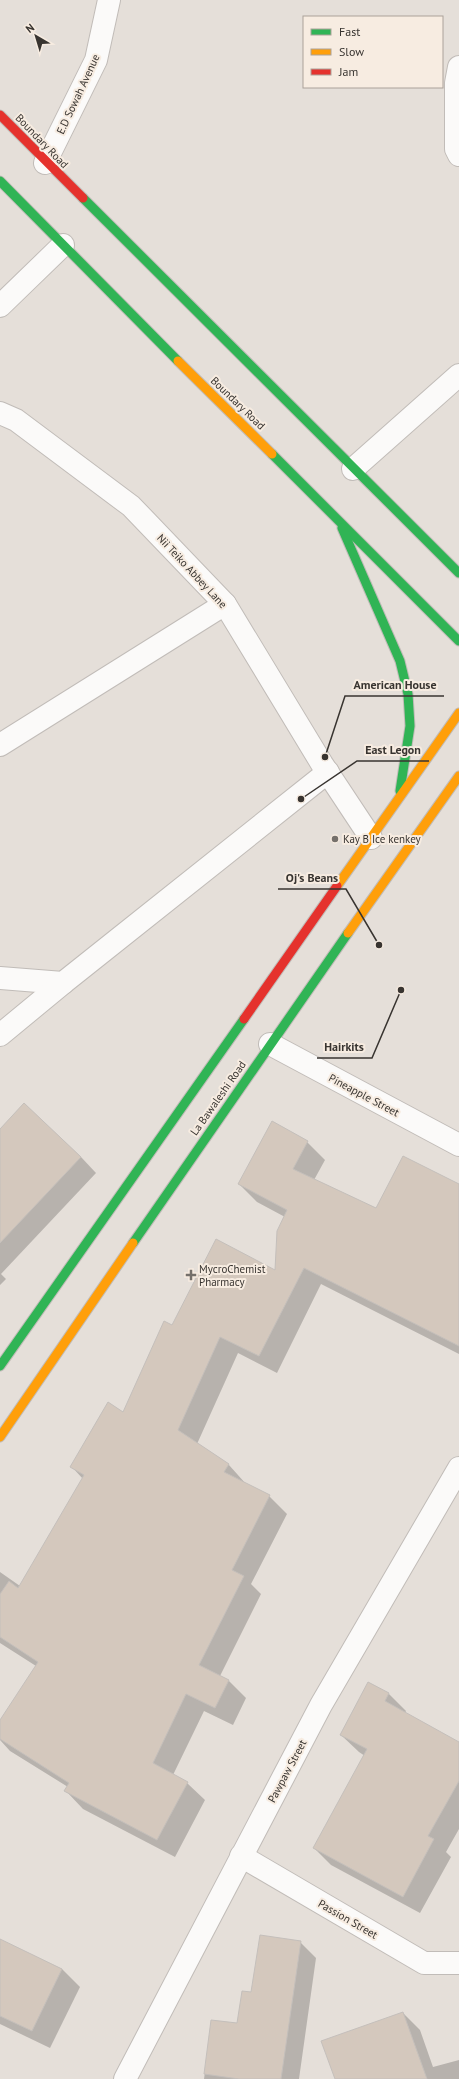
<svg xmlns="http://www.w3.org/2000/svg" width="459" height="2079" font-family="'PT Sans',sans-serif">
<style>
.shadow{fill:#0003}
.building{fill:#d4c8bd;stroke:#c4bfbb}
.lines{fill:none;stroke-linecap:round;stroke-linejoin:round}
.street-casing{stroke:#c1bcb8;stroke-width:24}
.fast-casing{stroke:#c1bcb8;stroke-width:11}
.slow-casing{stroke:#c1bcb8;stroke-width:11}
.jam-casing{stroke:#c1bcb8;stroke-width:11}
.street{stroke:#fbfaf9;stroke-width:22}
.fast{stroke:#30b455;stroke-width:9}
.slow{stroke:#ff9f0a;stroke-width:9}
.jam{stroke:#e5322d;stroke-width:9}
.poi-dot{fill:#75706b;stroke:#f7ece1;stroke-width:1.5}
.labels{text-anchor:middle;stroke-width:4;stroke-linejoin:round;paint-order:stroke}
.street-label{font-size:11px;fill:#383430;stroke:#f7ece1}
.poi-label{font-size:11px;fill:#383430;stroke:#f7ece1;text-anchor:start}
.leader{fill:none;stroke:#383430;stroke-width:1.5}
.callout-dot{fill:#383430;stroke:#f7ece1;stroke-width:1.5}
.callout-label{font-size:12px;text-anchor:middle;font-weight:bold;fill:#383430;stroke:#f7ece1;stroke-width:4;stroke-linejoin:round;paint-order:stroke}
</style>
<rect width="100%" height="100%" fill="#e5dfd9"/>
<g class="shadow">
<path d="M 0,1130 L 81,1157 L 96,1173 L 1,1274 L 6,1279 L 0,1285 Z"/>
<path d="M 307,1142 L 325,1160 L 314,1180 L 377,1209 L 459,1185 L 459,1354 L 321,1284 L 277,1373 L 238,1353 L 197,1444 L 229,1465 L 246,1484 L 269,1496 L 287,1514 L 251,1584 L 261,1594 L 220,1676 L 228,1680 L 246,1698 L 233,1725 L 204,1711 L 173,1775 L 187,1783 L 205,1800 L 175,1857 L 83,1809 L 66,1791 L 68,1787 L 10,1751 L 0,1740 L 0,1722 L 36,1666 L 0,1643 L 0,1572 L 20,1586 L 83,1479 L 71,1466 L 123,1413 L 173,1326 L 276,1271 L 285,1217 L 257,1202 L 239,1184 Z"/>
<path d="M 369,1683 L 389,1694 L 406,1711 L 405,1713 L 459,1743 L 459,1829 L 446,1852 L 451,1857 L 420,1913 L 331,1865 L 314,1848 L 365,1756 L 359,1752 L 341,1735 Z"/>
<path d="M 0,1940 L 62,1969 L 80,1987 L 50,2048 L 0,2024 Z"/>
<path d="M 300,1942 L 316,1958 L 299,2079 L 204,2079 L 212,2021 L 238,2024 L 252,1993 Z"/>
<path d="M 403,2013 L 420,2030 L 433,2067 L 459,2060 L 459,2079 L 336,2079 Z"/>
</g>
<g class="building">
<path d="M 24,1103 L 81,1157 L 0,1243 L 0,1129 Z"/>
<path d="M 272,1121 L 308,1141 L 293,1169 L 376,1208 L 403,1156 L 459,1184 L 459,1346 L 304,1268 L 259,1356 L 220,1337 L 178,1430 L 229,1464 L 224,1472 L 270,1495 L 232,1570 L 244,1576 L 199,1665 L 229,1680 L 215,1708 L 186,1694 L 153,1763 L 188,1782 L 157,1840 L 64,1791 L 69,1783 L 0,1739 L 0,1720 L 38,1662 L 0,1637 L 0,1594 L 9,1581 L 18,1588 L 84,1475 L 70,1467 L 108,1402 L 123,1412 L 164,1321 L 172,1325 L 216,1239 L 275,1270 L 277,1231 L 287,1210 L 238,1184 Z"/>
<path d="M 368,1682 L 389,1693 L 385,1701 L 459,1742 L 459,1781 L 428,1836 L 434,1839 L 403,1897 L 313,1848 L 367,1749 L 340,1735 Z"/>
<path d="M 260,1935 L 301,1941 L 281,2079 L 239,2079 L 204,2074 L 211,2020 L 237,2023 L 242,1991 L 251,1992 Z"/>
<path d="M 0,1939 L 62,1969 L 32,2031 L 0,2016 Z"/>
<path d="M 403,2012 L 427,2079 L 335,2079 L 321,2041 Z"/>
</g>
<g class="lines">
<defs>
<g id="street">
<path d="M 459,67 L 456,83 L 456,149 L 459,155"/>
<path d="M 45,163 L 96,60 L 109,0"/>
<path d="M 0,306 L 63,245"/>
<path d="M 0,413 L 16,420 L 131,506 L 225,604 L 322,764 L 371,838"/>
<path d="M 353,469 L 459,375"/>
<path d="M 0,745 L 225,604"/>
<path d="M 0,978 L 63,983 L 328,772"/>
<path d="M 0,1035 L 63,983"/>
<path d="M 270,1044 L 459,1145"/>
<path d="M 241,1856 L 424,1963 L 459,1963"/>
<path d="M 125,2079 L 321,1705 L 459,1468"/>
</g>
<g id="fast">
<path d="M 0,181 L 178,361"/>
<path d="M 83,198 L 459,573"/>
<path d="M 272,454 L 459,641"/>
<path d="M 342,528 L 400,661 L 408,694 L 410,726 L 400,791"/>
<path d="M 133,1243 L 348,933"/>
<path d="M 0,1366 L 244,1019"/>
</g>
<g id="slow">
<path d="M 178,361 L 272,454"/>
<path d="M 337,886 L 459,713"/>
<path d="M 348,933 L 459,776"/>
<path d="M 0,1437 L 133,1243"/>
</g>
<g id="jam">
<path d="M 0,115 L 83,198"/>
<path d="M 244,1019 L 337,886"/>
</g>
</defs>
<use href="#street" class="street-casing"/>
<use href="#fast" class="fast-casing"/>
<use href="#slow" class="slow-casing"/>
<use href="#jam" class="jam-casing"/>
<use href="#street" class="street"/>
<use href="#fast" class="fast"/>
<use href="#slow" class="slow"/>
<use href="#jam" class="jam"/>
</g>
<g class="poi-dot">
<circle cx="335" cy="839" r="4"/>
<path d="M189 1269h4v4h4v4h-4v4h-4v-4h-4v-4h4z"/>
</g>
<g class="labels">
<g class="street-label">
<text transform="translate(78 94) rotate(-65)" y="4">E.D Sowah Avenue</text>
<text transform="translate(42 141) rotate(46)" y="4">Boundary Road</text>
<text transform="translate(238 403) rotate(44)" y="4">Boundary Road</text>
<text transform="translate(192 571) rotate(47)" y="4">Nii Teiko Abbey Lane</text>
<text transform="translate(364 1095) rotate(28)" y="4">Pineapple Street</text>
<text transform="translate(218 1098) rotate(-55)" y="4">La Bawaleshi Road</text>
<text transform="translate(287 1771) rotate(-62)" y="4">Pawpaw Street</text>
<text transform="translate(348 1919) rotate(30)" y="4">Passion Street</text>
</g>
<g class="poi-label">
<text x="343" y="843">Kay B Ice kenkey</text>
<text x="199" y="1273">MycroChemist<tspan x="199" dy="13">Pharmacy</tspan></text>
</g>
</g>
<path class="leader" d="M325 757L345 696H444M301 799L357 761H429M379 945L346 889H278M401 990L372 1058H317"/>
<g class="callout-dot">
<circle cx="325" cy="757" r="4"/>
<circle cx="301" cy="799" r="4"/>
<circle cx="379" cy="945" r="4"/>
<circle cx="401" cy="990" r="4"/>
</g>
<g class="callout-label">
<text x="395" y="689">American House</text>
<text x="393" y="754">East Legon</text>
<text x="312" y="882">Oj's Beans</text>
<text x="344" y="1051">Hairkits</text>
</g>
<rect x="303" y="16" width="140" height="72" fill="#f7ece1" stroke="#aba29a"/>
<rect x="311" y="29" width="20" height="6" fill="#30b455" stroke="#aba29a"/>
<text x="339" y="36" font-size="12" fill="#383430">Fast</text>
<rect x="311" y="49" width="20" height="6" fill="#ff9f0a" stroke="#aba29a"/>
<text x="339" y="56" font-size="12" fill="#383430">Slow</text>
<rect x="311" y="69" width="20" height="6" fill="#e5322d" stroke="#aba29a"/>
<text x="339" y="76" font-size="12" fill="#383430">Jam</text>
<g transform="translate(36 36) rotate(322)" stroke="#f7ece1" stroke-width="3" paint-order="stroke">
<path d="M0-3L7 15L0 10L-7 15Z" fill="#383430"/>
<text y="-6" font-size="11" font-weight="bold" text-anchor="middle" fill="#383430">N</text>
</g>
</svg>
